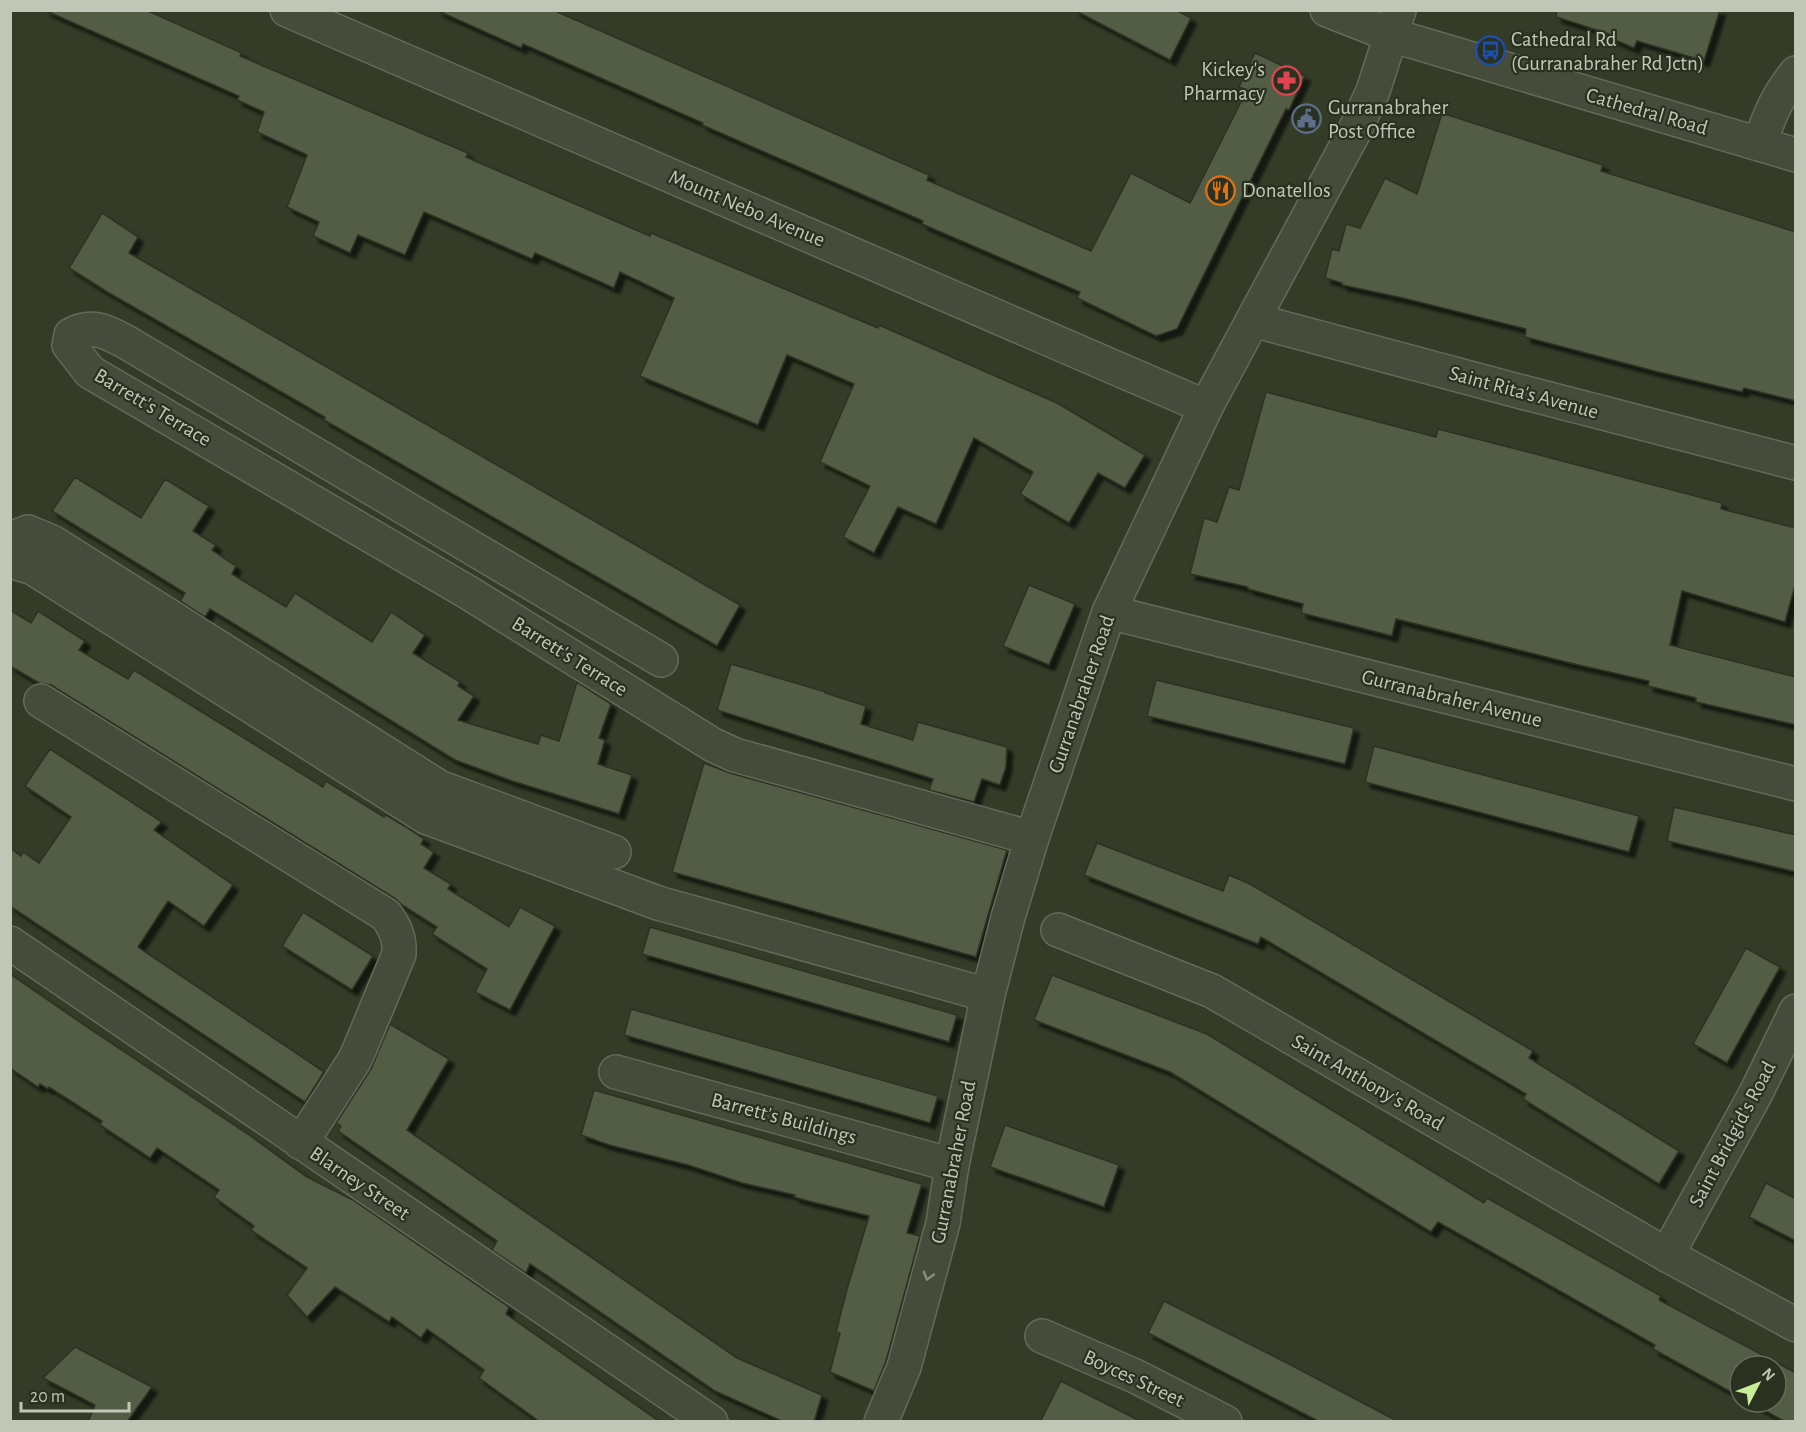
<svg xmlns="http://www.w3.org/2000/svg" width="1806" height="1432" font-family="'Alegreya Sans',sans-serif">
<style>
.building{fill:#525b44;stroke:#2c3322;stroke-width:1.5;filter:url(#shadow)}
.lines{fill:none;stroke-linecap:round;stroke-linejoin:round}
.minor-casing{stroke:#636a59;stroke-width:36}
.minor{stroke:#454c3b;stroke-width:33}
.oneway{stroke:#89907f}
.labels{text-anchor:middle;stroke-width:4.5;stroke-linejoin:round;paint-order:stroke}
.poi-label{font-size:21px;fill:#c0c7b7;stroke:#2a3120;text-anchor:start}
.street-label{font-size:21px;fill:#c0c7b7;stroke:#2a3120}
</style>
<defs>
<filter id="shadow"><feDropShadow dx="5.5" dy="5.5" stdDeviation="1.5" flood-color="#0009"/></filter>
</defs>
<rect width="100%" height="100%" fill="#343c27"/>
<g class="building">
<path d="M 44,10 L 146,10 L 242,53 L 240,56 L 468,153 L 466,157 L 559,197 L 650,236 L 651,233 L 878,328 L 879,325 L 1057,403 L 1145,455 L 1125,488 L 1098,473 L 1069,523 L 1020,494 L 1033,472 L 974,438 L 936,524 L 898,507 L 874,553 L 843,537 L 870,486 L 820,462 L 854,384 L 787,355 L 758,425 L 640,376 L 674,298 L 620,272 L 614,288 L 535,253 L 532,259 L 424,212 L 405,255 L 358,235 L 350,253 L 313,236 L 319,222 L 287,207 L 307,155 L 257,132 L 264,112 L 237,100 L 239,96 Z"/>
<path d="M 436,10 L 553,10 L 929,175 L 927,180 L 1091,251 L 1131,173 L 1190,203 L 1247,90 L 1239,87 L 1255,53 L 1305,76 L 1289,110 L 1286,109 L 1177,329 L 1156,336 L 1077,298 L 1080,292 L 922,224 L 923,221 L 702,125 L 703,123 L 612,83 L 523,44 L 521,48 Z"/>
<path d="M 1074,10 L 1176,10 L 1191,18 L 1170,60 Z"/>
<path d="M 1557,10 L 1720,10 L 1704,61 L 1637,41 L 1634,48 L 1608,37 L 1609,34 L 1556,17 Z"/>
<path d="M 1442,113 L 1603,165 L 1601,171 L 1796,232 L 1796,401 L 1744,388 L 1742,392 L 1658,372 L 1525,337 L 1526,329 L 1407,299 L 1342,285 L 1342,283 L 1325,278 L 1332,249 L 1339,251 L 1346,224 L 1360,228 L 1385,178 L 1417,194 Z"/>
<path d="M 102,213 L 138,237 L 129,253 L 740,605 L 717,646 L 324,420 L 325,417 L 109,293 L 69,268 Z"/>
<path d="M 1266,392 L 1436,437 L 1438,429 L 1532,453 L 1722,503 L 1721,509 L 1796,528 L 1796,582 L 1785,622 L 1682,591 L 1670,645 L 1796,677 L 1796,725 L 1696,702 L 1696,698 L 1648,686 L 1649,681 L 1570,663 L 1396,619 L 1392,636 L 1353,626 L 1301,613 L 1303,604 L 1248,589 L 1248,587 L 1190,574 L 1204,518 L 1217,522 L 1229,487 L 1239,490 Z"/>
<path d="M 75,477 L 141,518 L 165,479 L 209,506 L 193,531 L 216,545 L 212,550 L 236,566 L 232,574 L 286,607 L 295,593 L 372,642 L 391,612 L 425,635 L 413,653 L 460,682 L 458,686 L 474,696 L 458,720 L 538,744 L 541,735 L 559,741 L 577,682 L 611,704 L 599,738 L 605,740 L 598,764 L 632,775 L 619,814 L 512,781 L 455,760 L 210,609 L 205,617 L 180,601 L 185,593 L 52,511 Z"/>
<path d="M 1029,585 L 1075,604 L 1049,665 L 1003,646 Z"/>
<path d="M 10,610 L 31,623 L 38,611 L 85,641 L 79,650 L 128,679 L 134,670 L 323,787 L 326,781 L 384,817 L 386,815 L 406,827 L 424,839 L 421,844 L 434,852 L 424,868 L 451,884 L 448,889 L 509,927 L 520,907 L 555,926 L 510,1010 L 475,992 L 487,969 L 432,934 L 437,927 L 402,905 L 396,899 L 51,685 L 39,683 L 10,666 Z"/>
<path d="M 731,664 L 826,692 L 825,693 L 866,706 L 861,724 L 913,740 L 918,722 L 1007,747 L 1006,767 L 1000,785 L 982,779 L 974,802 L 929,790 L 933,779 L 717,710 Z"/>
<path d="M 1156,680 L 1354,728 L 1345,764 L 1147,716 Z"/>
<path d="M 1374,746 L 1639,816 L 1629,852 L 1365,782 Z"/>
<path d="M 50,749 L 162,822 L 154,830 L 233,885 L 204,926 L 168,901 L 138,947 L 324,1072 L 305,1102 L 10,906 L 10,848 L 21,856 L 23,852 L 39,863 L 71,817 L 25,786 Z"/>
<path d="M 704,763 L 730,773 L 1007,850 L 976,957 L 672,872 Z"/>
<path d="M 1674,807 L 1796,835 L 1796,872 L 1667,841 Z"/>
<path d="M 1097,843 L 1223,891 L 1229,875 L 1250,884 L 1533,1051 L 1529,1058 L 1679,1151 L 1659,1184 L 1523,1099 L 1526,1094 L 1261,937 L 1258,944 L 1084,875 Z"/>
<path d="M 303,912 L 373,956 L 352,990 L 282,946 Z"/>
<path d="M 650,927 L 957,1015 L 949,1042 L 642,954 Z"/>
<path d="M 1746,948 L 1780,967 L 1727,1063 L 1693,1044 Z"/>
<path d="M 10,974 L 90,1029 L 249,1135 L 307,1177 L 353,1200 L 509,1307 L 506,1314 L 660,1422 L 540,1422 L 479,1378 L 484,1370 L 427,1329 L 421,1338 L 392,1317 L 389,1322 L 335,1287 L 307,1317 L 287,1295 L 307,1268 L 251,1230 L 254,1226 L 214,1197 L 219,1190 L 157,1148 L 150,1158 L 100,1125 L 102,1121 L 49,1087 L 48,1089 L 40,1084 L 38,1087 L 10,1068 Z"/>
<path d="M 1052,975 L 1207,1034 L 1484,1203 L 1487,1198 L 1661,1296 L 1659,1300 L 1796,1373 L 1796,1422 L 1785,1422 L 1750,1402 L 1776,1402 L 1776,1366 L 1740,1366 L 1740,1397 L 1653,1349 L 1655,1345 L 1438,1222 L 1431,1232 L 1170,1072 L 1034,1020 Z"/>
<path d="M 631,1009 L 938,1096 L 930,1123 L 624,1035 Z"/>
<path d="M 390,1024 L 449,1059 L 407,1130 L 737,1358 L 822,1395 L 814,1422 L 784,1422 L 715,1391 L 530,1264 L 526,1273 L 492,1250 L 497,1241 L 338,1131 L 341,1126 L 336,1123 L 371,1069 Z"/>
<path d="M 594,1090 L 922,1184 L 907,1233 L 920,1236 L 886,1361 L 874,1391 L 830,1372 L 840,1333 L 836,1332 L 847,1289 L 869,1216 L 808,1201 L 794,1197 L 795,1195 L 742,1183 L 688,1165 L 609,1145 L 581,1135 Z"/>
<path d="M 1005,1125 L 1119,1165 L 1104,1207 L 990,1167 Z"/>
<path d="M 1766,1183 L 1796,1199 L 1796,1241 L 1749,1217 Z"/>
<path d="M 1164,1301 L 1291,1365 L 1399,1422 L 1320,1422 L 1287,1405 L 1148,1333 Z"/>
<path d="M 75,1347 L 152,1387 L 127,1422 L 88,1422 L 95,1405 L 43,1378 Z"/>
<path d="M 1061,1381 L 1142,1422 L 1040,1422 Z"/>
</g>
<g class="lines">
<defs>
<g id="minor">
<path d="M 287,10 L 1206,407"/>
<path d="M 1327,10 L 1391,35 L 1796,155"/>
<path d="M 1760,144 C 1769,115 1777,97 1796,73"/>
<path d="M 1253,320 L 1522,392 L 1796,463"/>
<path d="M 10,539 L 28,532 L 52,542 L 439,787 L 614,852"/>
<path d="M 10,561 L 33,568 L 426,817 L 658,903 L 988,995"/>
<path d="M 1109,612 L 1796,784"/>
<path d="M 661,660 L 126,342 C 107,332 92,323 71,335 L 69,345 L 90,372 L 469,593 L 713,745 L 735,755 L 1032,838"/>
<path d="M 41,701 L 386,915 C 395,928 400,937 399,954 L 360,1048 L 354,1061 L 301,1143"/>
<path d="M 1058,930 L 1212,991 L 1667,1255 L 1796,1325"/>
<path d="M 10,943 L 711,1422"/>
<path d="M 616,1072 L 952,1165"/>
<path d="M 1667,1255 L 1756,1093 L 1796,1011"/>
<path d="M 1042,1336 L 1135,1376 L 1225,1422"/>
<path d="M 881,1422 L 904,1367 L 943,1223 L 952,1165 L 988,995 L 1008,917 L 1032,838 L 1109,612 L 1206,407 L 1355,130 L 1373,91 L 1399,10"/>
</g>
</defs>
<use href="#minor" class="minor-casing"/>
<use href="#minor" class="minor"/>
</g>
<defs><path id="oneway-chevron" d="M-2-3.5L2.5 0L-2 3.5" fill="none" stroke-width="1.6" stroke-linecap="round" stroke-linejoin="round" transform="scale(1.5)"/></defs>
<use class="oneway" href="#oneway-chevron" transform="translate(928 1276) rotate(105)"/>
<defs>
<symbol id="bus-ring" viewBox="-11 -11 22 22"><circle r="9.5" fill="#2a3120" stroke="#1a4fb4" stroke-width="1.5"/><path d="M-5-6H5V4H4V6H2V4H-2V6H-4V4H-5ZM-3.5-4V0h7V-4ZM-3.5 1.2v1.5H-2V1.2ZM2 1.2v1.5H3.5V1.2Z" fill="#1a4fb4"/></symbol>
<symbol id="pharmacy-ring" viewBox="-11 -11 22 22"><circle r="9.5" fill="#2a3120" stroke="#e0444e" stroke-width="1.5"/><path d="M-2-6h4v4h4v4h-4v4h-4v-4h-4v-4h4Z" fill="#e0444e"/></symbol>
<symbol id="civic-ring" viewBox="-11 -11 22 22"><circle r="9.5" fill="#2a3120" stroke="#5c6f8a" stroke-width="1.5"/><path d="M-.6-6.5H3V-4.5H.6V-3L4-1V1h2V6H-6V1h2V-1L-.6-3ZM-1.2 2.5V6h2.4V2.5Z" fill="#5c6f8a"/></symbol>
<symbol id="restaurant-ring" viewBox="-11 -11 22 22"><circle r="9.5" fill="#2a3120" stroke="#e8710a" stroke-width="1.5"/><path d="M-5-6h1v4h1v-4h1v4h1v-4h1v5L-1.5 .5V6h-2V.5L-5-1ZM5-6V6H3V1.5H1.5Q1.5-4 5-6Z" fill="#e8710a"/></symbol>
</defs>
<g fill-rule="evenodd">
<use href="#bus-ring" x="1474" y="34" width="33" height="33"/>
<use href="#pharmacy-ring" x="1270" y="64" width="33" height="33"/>
<use href="#civic-ring" x="1290" y="102" width="33" height="33"/>
<use href="#restaurant-ring" x="1204" y="174" width="33" height="33"/>
</g>
<g class="labels">
<g class="poi-label">
<text x="1511" y="46">Cathedral Rd<tspan x="1511" dy="24">(Gurranabraher Rd Jctn)</tspan></text>
<text x="1265" y="76" text-anchor="end">Kickey's<tspan x="1265" dy="24">Pharmacy</tspan></text>
<text x="1328" y="114">Gurranabraher<tspan x="1328" dy="24">Post Office</tspan></text>
<text x="1242" y="197">Donatellos</text>
</g>
<g class="street-label">
<text transform="translate(1647 111) rotate(16)" y="7">Cathedral Road</text>
<text transform="translate(747 208) rotate(23)" y="7">Mount Nebo Avenue</text>
<text transform="translate(1524 392) rotate(15)" y="7">Saint Rita's Avenue</text>
<text transform="translate(153 407) rotate(31)" y="7">Barrett's Terrace</text>
<text transform="translate(570 656) rotate(32)" y="7">Barrett's Terrace</text>
<text transform="translate(1081 694) rotate(-71)" y="7">Gurranabraher Road</text>
<text transform="translate(1452 698) rotate(14)" y="7">Gurranabraher Avenue</text>
<text transform="translate(1368 1082) rotate(30)" y="7">Saint Anthony's Road</text>
<text transform="translate(784 1118) rotate(15)" y="7">Barrett's Buildings</text>
<text transform="translate(1732 1134) rotate(-62)" y="7">Saint Bridgid's Road</text>
<text transform="translate(953 1162) rotate(-79)" y="7">Gurranabraher Road</text>
<text transform="translate(360 1183) rotate(34)" y="7">Blarney Street</text>
<text transform="translate(1134 1378) rotate(25)" y="7">Boyces Street</text>
</g>
</g>
<rect width="1806" height="1432" fill="none" stroke="#c0c7b7" stroke-width="24"/>
<g transform="translate(1758 1384) rotate(48)"><circle r="28" fill="#2a3120" stroke="#666d5c" stroke-width="1.5"/>
<path d="M0-4.5L10 22L0 15L-10 22Z" fill="#c7ed96"/>
<text y="-9" font-size="16" font-weight="bold" text-anchor="middle" fill="#c0c7b7">N</text>
</g>
<path d="M21 1402v9h108v-9" fill="none" stroke="#c0c7b7" stroke-width="3"/>
<text x="30" y="1402" font-size="18" fill="#c0c7b7" stroke="#2a3120" stroke-width="4.5" paint-order="stroke">20 m</text>
</svg>
